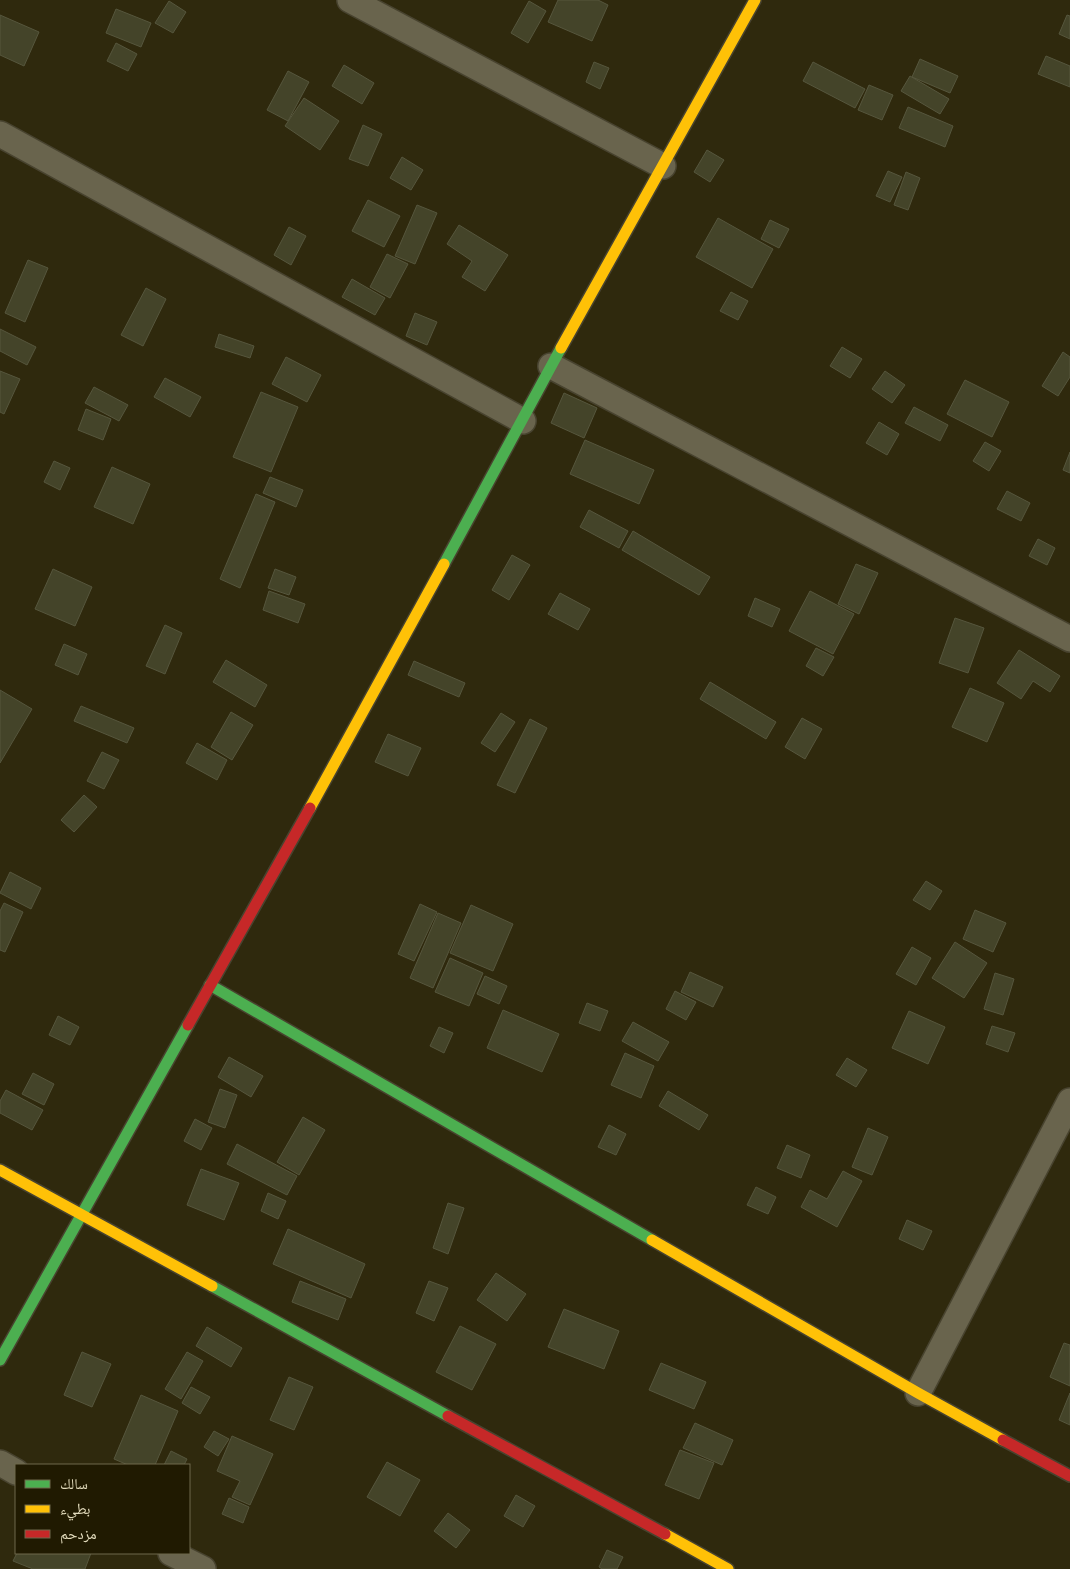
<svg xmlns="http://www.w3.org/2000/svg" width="1070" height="1569" font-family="Jost,'Noto Naskh Arabic',sans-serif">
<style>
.building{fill:#444429;stroke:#56563d}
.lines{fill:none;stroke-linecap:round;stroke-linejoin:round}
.street-casing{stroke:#48432f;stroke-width:28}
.fast-casing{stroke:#48432f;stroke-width:14}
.slow-casing{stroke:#48432f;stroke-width:14}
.jam-casing{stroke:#48432f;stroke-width:14}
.street{stroke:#69644d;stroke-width:25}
.fast{stroke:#4caf50;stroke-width:11}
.slow{stroke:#ffc107;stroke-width:11}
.jam{stroke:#c62828;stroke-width:11}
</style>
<rect width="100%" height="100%" fill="#2f290d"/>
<g class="building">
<path d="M 558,0 L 598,0 L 608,5 L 592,41 L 548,22 Z"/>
<path d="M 169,1 L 186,12 L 173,33 L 155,23 Z"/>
<path d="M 529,1 L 546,11 L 528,43 L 511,33 Z"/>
<path d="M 116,9 L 151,23 L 141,47 L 106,33 Z"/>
<path d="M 0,15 L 39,32 L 24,66 L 0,55 Z"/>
<path d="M 1067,15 L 1070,16 L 1070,39 L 1059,34 Z"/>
<path d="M 116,43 L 137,54 L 128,71 L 107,61 Z"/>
<path d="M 1046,56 L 1070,66 L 1070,87 L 1038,74 Z"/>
<path d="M 920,59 L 958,76 L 950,93 L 912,77 Z"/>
<path d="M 594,62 L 609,68 L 600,89 L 586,82 Z"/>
<path d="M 813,62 L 865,89 L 855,108 L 803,81 Z"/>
<path d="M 344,65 L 374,83 L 362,104 L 332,86 Z"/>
<path d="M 288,71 L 309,82 L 288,121 L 267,110 Z"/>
<path d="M 910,76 L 949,99 L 940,114 L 901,91 Z"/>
<path d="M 869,85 L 893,95 L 882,120 L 858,110 Z"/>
<path d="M 304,98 L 339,121 L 320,150 L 285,126 Z"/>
<path d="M 908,107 L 953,126 L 945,147 L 899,128 Z"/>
<path d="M 363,125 L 382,134 L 368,166 L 349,159 Z"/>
<path d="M 707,150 L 724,160 L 710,182 L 694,172 Z"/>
<path d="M 402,157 L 423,170 L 411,190 L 390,178 Z"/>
<path d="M 888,171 L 902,177 L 890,202 L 876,196 Z"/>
<path d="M 906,172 L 920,178 L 908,210 L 894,205 Z"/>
<path d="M 368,200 L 400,216 L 384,247 L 352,231 Z"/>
<path d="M 417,205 L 437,213 L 415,264 L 395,256 Z"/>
<path d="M 718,218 L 773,249 L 752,288 L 696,257 Z"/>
<path d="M 770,220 L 789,229 L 779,248 L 761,239 Z"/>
<path d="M 459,225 L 508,255 L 485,291 L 462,277 L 472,261 L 447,244 Z"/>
<path d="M 289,227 L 306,236 L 291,265 L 274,255 Z"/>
<path d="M 387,254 L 408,264 L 390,298 L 370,287 Z"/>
<path d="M 28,260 L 48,268 L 25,322 L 5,313 Z"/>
<path d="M 352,279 L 385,298 L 375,315 L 342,297 Z"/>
<path d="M 146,288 L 166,299 L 143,346 L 121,335 Z"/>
<path d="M 731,292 L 748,301 L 738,320 L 720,311 Z"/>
<path d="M 415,313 L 437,322 L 427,345 L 406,336 Z"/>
<path d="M 0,329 L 36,347 L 27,365 L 0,351 Z"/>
<path d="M 219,334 L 254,346 L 250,358 L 215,347 Z"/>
<path d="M 842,347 L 862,359 L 850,378 L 830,366 Z"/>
<path d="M 1063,352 L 1070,357 L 1070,377 L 1058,396 L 1042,386 Z"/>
<path d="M 286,357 L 321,375 L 307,402 L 272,384 Z"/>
<path d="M 0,371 L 20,379 L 4,414 L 0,412 Z"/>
<path d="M 885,371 L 905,385 L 892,403 L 872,389 Z"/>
<path d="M 165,378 L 201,397 L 190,417 L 154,397 Z"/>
<path d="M 965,380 L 1009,402 L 992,437 L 947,414 Z"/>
<path d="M 94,387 L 128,405 L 119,421 L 85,403 Z"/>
<path d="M 261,392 L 298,407 L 271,472 L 233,457 Z"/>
<path d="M 564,393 L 597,408 L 584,438 L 551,423 Z"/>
<path d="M 914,407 L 948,425 L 940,441 L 905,423 Z"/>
<path d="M 86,409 L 111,419 L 103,440 L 78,430 Z"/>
<path d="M 879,422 L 899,434 L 887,455 L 866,443 Z"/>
<path d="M 585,440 L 654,470 L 639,504 L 570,474 Z"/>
<path d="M 985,442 L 1001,451 L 989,471 L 973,461 Z"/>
<path d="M 1070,452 L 1070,473 L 1063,470 Z"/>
<path d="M 54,461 L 70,468 L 60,490 L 44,482 Z"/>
<path d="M 112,467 L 150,484 L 133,524 L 94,507 Z"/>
<path d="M 270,477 L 303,490 L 296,507 L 263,493 Z"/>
<path d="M 1007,491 L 1030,503 L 1021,521 L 997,509 Z"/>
<path d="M 256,494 L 275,502 L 240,588 L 220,579 Z"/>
<path d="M 589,510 L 628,531 L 619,548 L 580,527 Z"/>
<path d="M 633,531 L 710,577 L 699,595 L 622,550 Z"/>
<path d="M 1038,539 L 1055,548 L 1047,565 L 1029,556 Z"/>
<path d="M 512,555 L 530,565 L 509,600 L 492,590 Z"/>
<path d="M 856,564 L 878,573 L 859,614 L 838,604 Z"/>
<path d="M 53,569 L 92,587 L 75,626 L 35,609 Z"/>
<path d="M 275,569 L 296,577 L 289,595 L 268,588 Z"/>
<path d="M 269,591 L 305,604 L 298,623 L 263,610 Z"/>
<path d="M 810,591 L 854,614 L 833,654 L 789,631 Z"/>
<path d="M 560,593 L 590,609 L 578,630 L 548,614 Z"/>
<path d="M 755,598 L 780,609 L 772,627 L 748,616 Z"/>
<path d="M 955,618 L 984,628 L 968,673 L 939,663 Z"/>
<path d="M 165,625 L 182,633 L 165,674 L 146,666 Z"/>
<path d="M 64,644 L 87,654 L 78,675 L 55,665 Z"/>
<path d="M 816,648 L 834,657 L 823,676 L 806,666 Z"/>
<path d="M 1019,650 L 1060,676 L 1050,692 L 1033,681 L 1021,699 L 997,683 Z"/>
<path d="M 226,660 L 267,685 L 255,707 L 213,682 Z"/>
<path d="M 414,661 L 465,683 L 459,697 L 408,675 Z"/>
<path d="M 710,682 L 776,722 L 766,739 L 700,699 Z"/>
<path d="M 970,688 L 1004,703 L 987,742 L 952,727 Z"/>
<path d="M 0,690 L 32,709 L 0,763 Z"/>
<path d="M 81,706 L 134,728 L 127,743 L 74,721 Z"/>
<path d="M 231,712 L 253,725 L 232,760 L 211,747 Z"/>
<path d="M 501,713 L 515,722 L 495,752 L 481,743 Z"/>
<path d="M 802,718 L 822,729 L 805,759 L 785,747 Z"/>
<path d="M 530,719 L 547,728 L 515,793 L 497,785 Z"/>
<path d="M 388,734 L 421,748 L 408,776 L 375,762 Z"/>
<path d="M 197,743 L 227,760 L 217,780 L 186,763 Z"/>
<path d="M 102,752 L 119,760 L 104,789 L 87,781 Z"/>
<path d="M 84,795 L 97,807 L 74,832 L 61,820 Z"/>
<path d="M 10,872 L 41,888 L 31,909 L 0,893 Z"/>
<path d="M 926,881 L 942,891 L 930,910 L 913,900 Z"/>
<path d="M 4,903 L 23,912 L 5,952 L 0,950 L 0,911 Z"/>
<path d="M 420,904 L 437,912 L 414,961 L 398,954 Z"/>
<path d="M 471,905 L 513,924 L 493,971 L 450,953 Z"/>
<path d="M 975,910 L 1006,923 L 993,952 L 963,939 Z"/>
<path d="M 438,913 L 461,923 L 433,988 L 410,978 Z"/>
<path d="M 955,942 L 987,963 L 964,998 L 932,978 Z"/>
<path d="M 912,947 L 931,958 L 916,985 L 896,974 Z"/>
<path d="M 450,958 L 483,973 L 469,1006 L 435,992 Z"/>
<path d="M 690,972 L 723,987 L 713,1007 L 681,992 Z"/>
<path d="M 995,973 L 1014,979 L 1003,1015 L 984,1009 Z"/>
<path d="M 485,976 L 507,986 L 499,1004 L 477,994 Z"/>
<path d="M 675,991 L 696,1002 L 686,1020 L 666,1009 Z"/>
<path d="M 587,1003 L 608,1011 L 600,1031 L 579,1023 Z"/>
<path d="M 503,1010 L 559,1034 L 542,1072 L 487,1048 Z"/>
<path d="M 909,1011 L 945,1027 L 928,1064 L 892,1048 Z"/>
<path d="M 58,1016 L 79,1027 L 70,1045 L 49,1035 Z"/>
<path d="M 633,1022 L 669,1042 L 658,1061 L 622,1041 Z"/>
<path d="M 992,1026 L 1015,1033 L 1008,1052 L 986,1044 Z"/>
<path d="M 439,1027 L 453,1033 L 444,1053 L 430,1046 Z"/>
<path d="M 625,1053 L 654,1066 L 641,1098 L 611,1085 Z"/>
<path d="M 229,1057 L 263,1076 L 251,1097 L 218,1077 Z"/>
<path d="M 847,1058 L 867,1070 L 856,1087 L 836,1075 Z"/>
<path d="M 33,1073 L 54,1084 L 44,1105 L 22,1094 Z"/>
<path d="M 220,1089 L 237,1095 L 225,1128 L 208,1122 Z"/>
<path d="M 6,1090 L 43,1110 L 32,1130 L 0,1113 L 0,1101 Z"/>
<path d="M 668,1091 L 708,1115 L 699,1130 L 659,1106 Z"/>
<path d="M 303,1117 L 325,1130 L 299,1175 L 277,1162 Z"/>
<path d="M 195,1119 L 212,1128 L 201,1150 L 184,1141 Z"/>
<path d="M 609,1125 L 626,1134 L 616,1155 L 598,1147 Z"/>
<path d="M 868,1128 L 888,1137 L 872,1175 L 852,1167 Z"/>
<path d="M 237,1144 L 297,1176 L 287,1195 L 227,1164 Z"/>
<path d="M 787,1145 L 810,1155 L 801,1178 L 777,1168 Z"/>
<path d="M 201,1169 L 239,1183 L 224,1220 L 187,1205 Z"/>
<path d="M 843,1171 L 862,1181 L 837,1227 L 801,1207 L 810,1190 L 827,1199 Z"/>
<path d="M 756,1187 L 776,1197 L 768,1214 L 747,1205 Z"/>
<path d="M 268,1193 L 286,1201 L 278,1219 L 261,1211 Z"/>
<path d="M 448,1203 L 464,1208 L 448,1254 L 433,1248 Z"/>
<path d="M 907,1220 L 932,1231 L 923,1250 L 899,1239 Z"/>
<path d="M 288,1229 L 365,1264 L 351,1298 L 273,1264 Z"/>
<path d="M 496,1273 L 526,1294 L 507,1321 L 477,1300 Z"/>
<path d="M 300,1281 L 346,1299 L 338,1320 L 292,1302 Z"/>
<path d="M 429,1281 L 448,1288 L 434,1321 L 416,1313 Z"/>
<path d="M 564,1309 L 619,1331 L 604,1369 L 548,1347 Z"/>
<path d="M 460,1326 L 496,1344 L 472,1390 L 436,1372 Z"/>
<path d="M 207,1327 L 242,1348 L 231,1367 L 196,1346 Z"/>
<path d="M 1064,1343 L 1070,1345 L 1070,1386 L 1050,1377 Z"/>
<path d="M 82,1352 L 111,1364 L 92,1407 L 64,1395 Z"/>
<path d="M 187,1352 L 203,1361 L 181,1399 L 165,1389 Z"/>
<path d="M 661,1363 L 706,1382 L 694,1409 L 649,1390 Z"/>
<path d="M 289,1377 L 313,1387 L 294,1430 L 270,1420 Z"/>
<path d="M 191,1387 L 210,1397 L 200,1414 L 182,1403 Z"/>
<path d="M 1070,1393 L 1070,1425 L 1059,1420 Z"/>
<path d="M 141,1395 L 178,1411 L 155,1465 L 128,1465 L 114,1459 Z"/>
<path d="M 695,1423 L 733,1440 L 722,1465 L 683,1448 Z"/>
<path d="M 214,1431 L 229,1439 L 218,1456 L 204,1447 Z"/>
<path d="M 232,1436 L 273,1454 L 250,1505 L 232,1497 L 240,1481 L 217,1471 Z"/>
<path d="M 680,1450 L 714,1463 L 699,1499 L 665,1485 Z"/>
<path d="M 171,1451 L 187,1459 L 184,1465 L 164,1465 Z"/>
<path d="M 387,1462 L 420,1480 L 400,1516 L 367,1497 Z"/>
<path d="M 516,1495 L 535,1506 L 523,1527 L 504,1516 Z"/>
<path d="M 229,1498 L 249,1507 L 243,1523 L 222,1514 Z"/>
<path d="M 448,1513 L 470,1530 L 456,1548 L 434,1531 Z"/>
<path d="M 607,1550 L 623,1557 L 617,1569 L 602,1569 L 599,1567 Z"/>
<path d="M 17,1553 L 91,1553 L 85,1569 L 33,1569 L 13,1561 Z"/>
</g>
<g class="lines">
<defs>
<g id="street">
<path d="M 350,0 L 663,166"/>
<path d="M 0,134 L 523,421"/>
<path d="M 551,366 L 1070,639"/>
<path d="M 918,1393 L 1070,1101"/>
<path d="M 0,1463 L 16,1472"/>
<path d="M 171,1553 L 203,1569"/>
</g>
<g id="fast">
<path d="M 444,564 L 561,348"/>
<path d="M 210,985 L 652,1240"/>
<path d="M 212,1286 L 448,1416"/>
<path d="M 0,1360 L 188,1025"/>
</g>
<g id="slow">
<path d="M 561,348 L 755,0"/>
<path d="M 310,808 L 444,564"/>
<path d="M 0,1170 L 212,1286"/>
<path d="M 652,1240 L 918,1393 L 1003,1440"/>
<path d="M 665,1534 L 728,1569"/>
</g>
<g id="jam">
<path d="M 188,1025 L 310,808"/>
<path d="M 448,1416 L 665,1534"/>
<path d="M 1003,1440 L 1070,1476"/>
</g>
</defs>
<use href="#street" class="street-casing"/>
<use href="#fast" class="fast-casing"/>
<use href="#slow" class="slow-casing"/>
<use href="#jam" class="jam-casing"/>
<use href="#street" class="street"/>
<use href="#fast" class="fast"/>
<use href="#slow" class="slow"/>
<use href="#jam" class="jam"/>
</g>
<rect x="15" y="1464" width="175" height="90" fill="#201a01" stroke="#6e684c"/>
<rect x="25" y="1480" width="25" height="8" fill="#4caf50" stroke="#6e684c"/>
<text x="60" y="1489" font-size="15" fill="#e3dcbd">سالك</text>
<rect x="25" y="1505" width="25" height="8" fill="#ffc107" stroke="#6e684c"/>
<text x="60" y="1514" font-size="15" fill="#e3dcbd">بطيء</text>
<rect x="25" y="1530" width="25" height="8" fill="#c62828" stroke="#6e684c"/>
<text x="60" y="1539" font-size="15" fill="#e3dcbd">مزدحم</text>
</svg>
